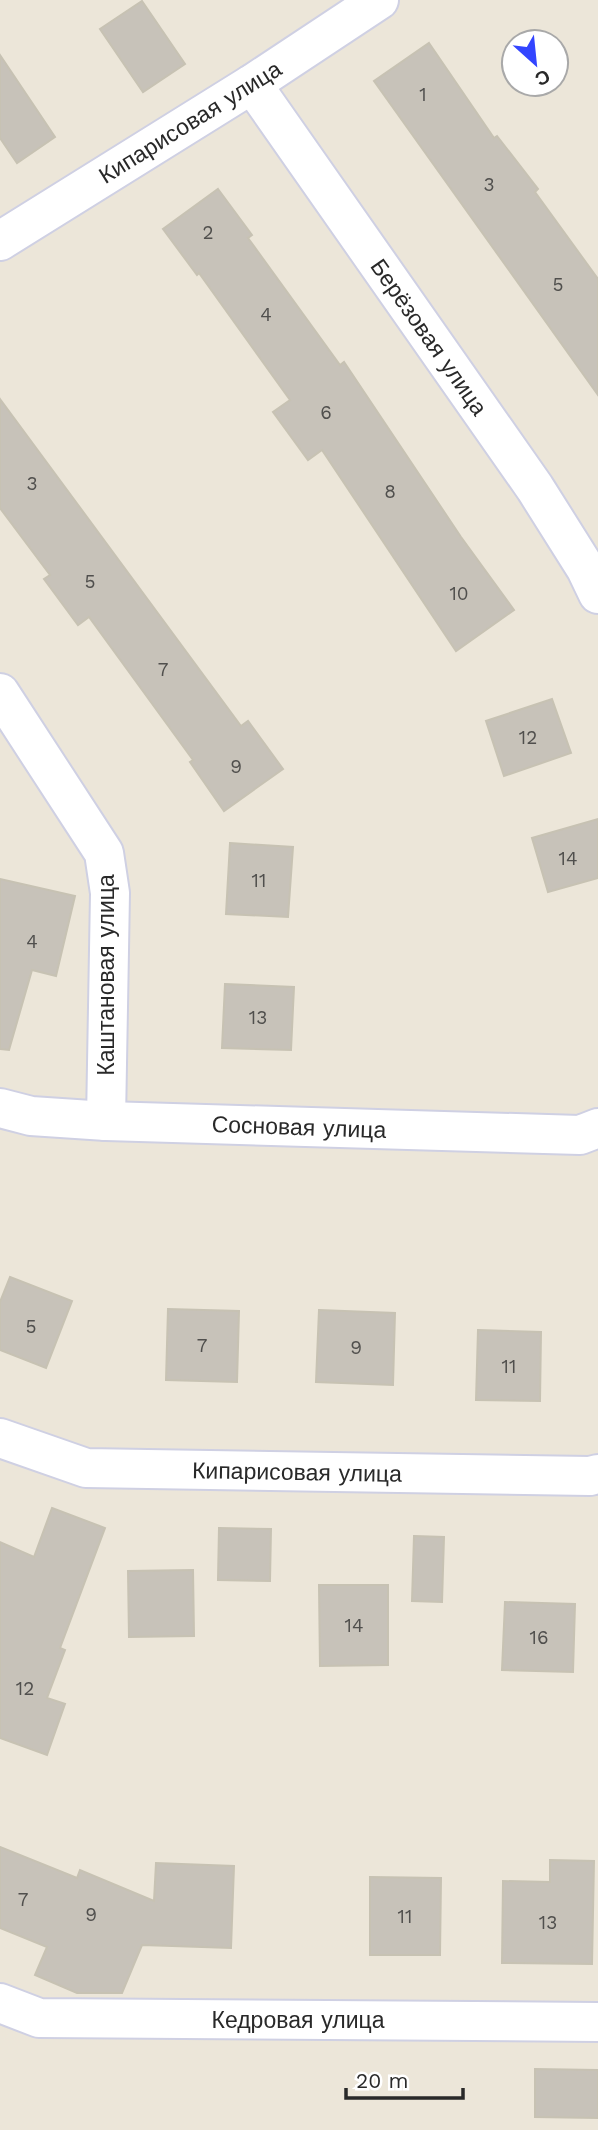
<svg xmlns="http://www.w3.org/2000/svg" width="598" height="2130" font-family="'Work Sans',sans-serif">
<style>
.building{fill:#c7c2b9;stroke:#c7c2b3;stroke-width:2}
.lines{fill:none;stroke-linecap:round;stroke-linejoin:round}
.minor-casing{stroke:#cfd0e3;stroke-width:42}
.minor{stroke:#fff;stroke-width:38}
.labels{text-anchor:middle;stroke-width:7;stroke-linejoin:round;paint-order:stroke}
.number-label{font-size:19px;fill:#504f4d}
.street-label{font-size:23px;fill:#292929;stroke:#fff}
</style>
<rect width="100%" height="100%" fill="#ece6d9"/>
<g class="building">
<path d="M 142,1 L 185,64 L 143,92 L 100,29 Z"/>
<path d="M 429,43 L 494,138 L 497,136 L 538,189 L 535,192 L 598,279 L 598,395 L 374,81 Z"/>
<path d="M 0,55 L 55,137 L 17,163 L 0,138 Z"/>
<path d="M 218,189 L 252,235 L 248,238 L 340,365 L 344,362 L 461,537 L 514,610 L 456,651 L 322,450 L 308,460 L 273,412 L 290,400 L 199,273 L 197,275 L 163,229 Z"/>
<path d="M 0,399 L 241,726 L 248,721 L 283,769 L 224,811 L 190,762 L 193,760 L 89,617 L 78,625 L 44,579 L 50,575 L 0,508 Z"/>
<path d="M 552,699 L 571,753 L 504,776 L 486,721 Z"/>
<path d="M 598,819 L 598,878 L 548,892 L 532,838 Z"/>
<path d="M 230,843 L 293,847 L 288,917 L 226,914 Z"/>
<path d="M 0,879 L 75,896 L 56,976 L 32,970 L 9,1050 L 0,1049 Z"/>
<path d="M 225,984 L 294,987 L 291,1050 L 222,1048 Z"/>
<path d="M 10,1277 L 72,1301 L 46,1368 L 0,1350 L 0,1302 Z"/>
<path d="M 168,1309 L 239,1311 L 237,1382 L 166,1380 Z"/>
<path d="M 319,1310 L 395,1313 L 393,1385 L 316,1382 Z"/>
<path d="M 478,1330 L 541,1332 L 540,1401 L 476,1400 Z"/>
<path d="M 52,1508 L 105,1528 L 60,1648 L 65,1650 L 47,1698 L 65,1704 L 47,1755 L 0,1738 L 0,1542 L 34,1557 Z"/>
<path d="M 219,1528 L 271,1529 L 270,1581 L 218,1580 Z"/>
<path d="M 414,1536 L 444,1537 L 442,1602 L 412,1601 Z"/>
<path d="M 193,1570 L 194,1636 L 129,1637 L 128,1571 Z"/>
<path d="M 319,1585 L 388,1585 L 388,1665 L 320,1666 Z"/>
<path d="M 505,1602 L 575,1604 L 573,1672 L 502,1670 Z"/>
<path d="M 0,1847 L 77,1878 L 80,1870 L 154,1901 L 156,1863 L 234,1866 L 231,1948 L 142,1945 L 122,1993 L 77,1993 L 35,1975 L 47,1947 L 0,1928 Z"/>
<path d="M 550,1860 L 594,1861 L 592,1964 L 502,1963 L 503,1881 L 550,1882 Z"/>
<path d="M 370,1877 L 441,1878 L 440,1955 L 370,1955 Z"/>
<path d="M 535,2069 L 598,2070 L 598,2118 L 535,2117 Z"/>
</g>
<g class="lines">
<defs>
<g id="minor">
<path d="M 252,84 L 535,488 L 586,569 L 598,594"/>
<path d="M 0,241 L 252,84 L 379,0"/>
<path d="M 0,693 L 104,853 L 110,893 L 106,1121"/>
<path d="M 0,1108 L 31,1116 L 106,1121 L 580,1135 L 598,1128"/>
<path d="M 0,1438 L 86,1468 L 590,1476 L 598,1474"/>
<path d="M 0,2003 L 39,2018 L 598,2022"/>
</g>
</defs>
<use href="#minor" class="minor-casing"/>
<use href="#minor" class="minor"/>
</g>
<g class="labels">
<g class="number-label">
<text x="423" y="101">1</text>
<text x="489" y="191">3</text>
<text x="208" y="239">2</text>
<text x="558" y="291">5</text>
<text x="266" y="321">4</text>
<text x="326" y="419">6</text>
<text x="32" y="490">3</text>
<text x="390" y="498">8</text>
<text x="90" y="588">5</text>
<text x="459" y="600">10</text>
<text x="163" y="676">7</text>
<text x="528" y="744">12</text>
<text x="236" y="773">9</text>
<text x="568" y="865">14</text>
<text x="259" y="887">11</text>
<text x="32" y="948">4</text>
<text x="258" y="1024">13</text>
<text x="31" y="1333">5</text>
<text x="202" y="1352">7</text>
<text x="356" y="1354">9</text>
<text x="509" y="1373">11</text>
<text x="354" y="1632">14</text>
<text x="539" y="1644">16</text>
<text x="25" y="1695">12</text>
<text x="23" y="1906">7</text>
<text x="91" y="1921">9</text>
<text x="405" y="1923">11</text>
<text x="548" y="1929">13</text>
</g>
<g class="street-label">
<text transform="translate(190 122) rotate(-32)" y="8">Кипарисовая улица</text>
<text transform="translate(429 337) rotate(55)" y="8">Берёзовая улица</text>
<text transform="translate(106 975) rotate(-90)" y="8">Каштановая улица</text>
<text transform="translate(299 1127) rotate(2)" y="8">Сосновая улица</text>
<text transform="translate(297 1472) rotate(1)" y="8">Кипарисовая улица</text>
<text x="298" y="2028">Кедровая улица</text>
</g>
</g>
<g transform="translate(535 63) rotate(153)"><circle r="33" fill="#ffffff" stroke="#a9a9a9" stroke-width="2"/>
<path d="M0-5L12 26L0 18L-12 26Z" fill="#3345ff"/>
<text y="-10" font-size="19" font-weight="bold" text-anchor="middle" fill="#292929">С</text>
</g>
<path d="M346 2088v10h117v-10" fill="none" stroke="#292929" stroke-width="3.5"/>
<text x="356" y="2088" font-size="21" fill="#292929" stroke="#ffffff" stroke-width="5" paint-order="stroke">20 m</text>
</svg>
